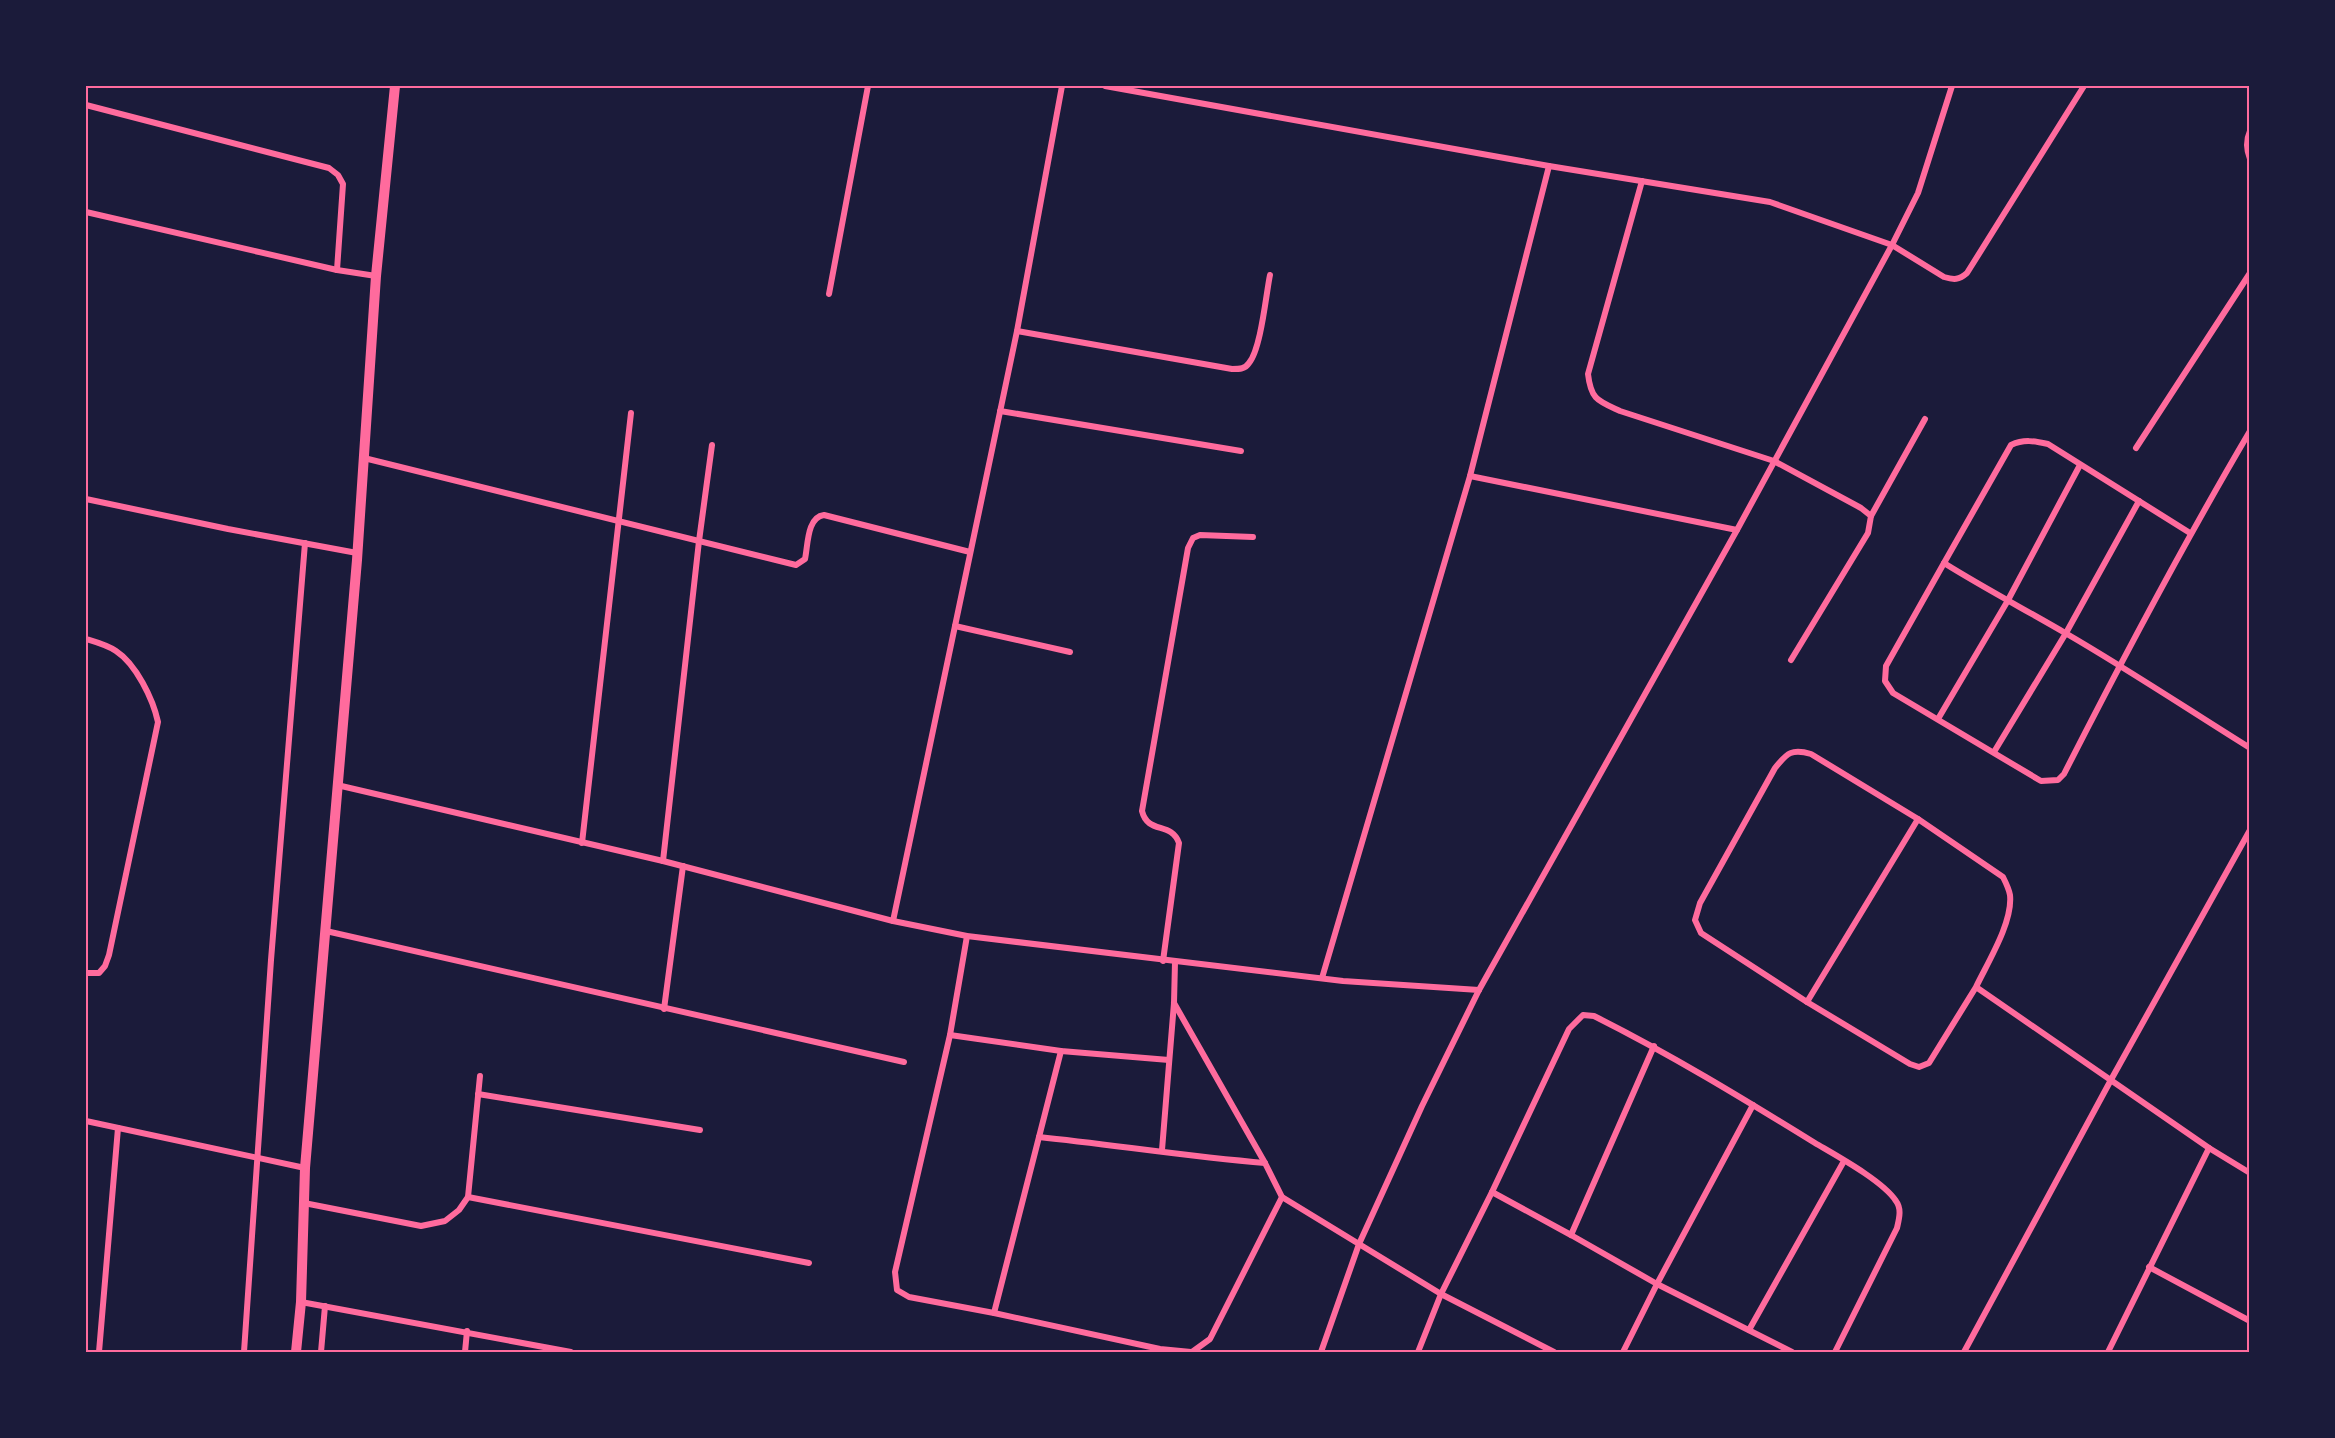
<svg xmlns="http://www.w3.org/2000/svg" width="2335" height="1438" font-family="'Titillium Web',sans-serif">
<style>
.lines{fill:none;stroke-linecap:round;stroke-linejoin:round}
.minor{stroke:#ff6b9d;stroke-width:6}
.tertiary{stroke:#ff6b9d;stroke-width:10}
.neatline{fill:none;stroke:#ff6b9d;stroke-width:2}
</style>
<rect width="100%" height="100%" fill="#1b1b3a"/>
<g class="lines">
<g class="minor">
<path d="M 1105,86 L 1549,166 L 1770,202 L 1892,245 L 1944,277 C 1954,280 1959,280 1967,273 L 2084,86"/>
<path d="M 86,105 L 329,168 L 338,175 L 343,184 L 337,270"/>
<path d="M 2250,131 C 2246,140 2246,149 2250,159"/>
<path d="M 1642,181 L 1588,374 C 1591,400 1598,401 1620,411 L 1774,461 L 1861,508 L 1871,516 L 1868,533 L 1791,660"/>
<path d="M 86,212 L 337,270 L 376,276"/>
<path d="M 829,294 L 868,86"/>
<path d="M 1017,331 L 1232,369 C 1240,369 1245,369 1249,363 C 1261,349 1266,294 1270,275"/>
<path d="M 1000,411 L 1241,451"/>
<path d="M 2250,431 C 2184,543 2123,658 2064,774 L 2058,780 L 2041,781 L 1893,693 L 1885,681 L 1886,666 L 1944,563 C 1984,588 2026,610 2067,634 C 2129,670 2189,710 2250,748"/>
<path d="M 2136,448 L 2250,273"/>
<path d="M 364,458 L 796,565 L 805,559 C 808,545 807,517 824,515 L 970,552"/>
<path d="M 1470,476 L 1737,530"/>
<path d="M 86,499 L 228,529 L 357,553"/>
<path d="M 1871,516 L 1925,419"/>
<path d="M 1944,563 L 2011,445 C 2024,439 2034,441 2048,444 L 2190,533"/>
<path d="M 955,626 L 1070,652"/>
<path d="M 86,639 C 96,642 107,645 116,651 C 136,664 153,699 158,722 L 109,955 L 105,966 L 99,973 L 86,973"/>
<path d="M 1938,719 L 2007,602 L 2080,465"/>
<path d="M 1994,752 L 2066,633 L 2139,501"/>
<path d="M 337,785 L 663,861 L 893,921 L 967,936 L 1343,981 L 1479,990"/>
<path d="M 582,843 L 631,413"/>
<path d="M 663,861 L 699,541 L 712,445"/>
<path d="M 893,921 L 1017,331 L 1062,86"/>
<path d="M 326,931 L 904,1062"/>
<path d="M 967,936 L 950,1035 L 895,1272 L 897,1290 L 909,1297 L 994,1313 L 1160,1349 L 1191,1352"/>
<path d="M 1163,961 L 1179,843 C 1171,821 1148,835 1142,811 L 1188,548 L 1193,538 L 1200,535 L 1253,537"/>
<path d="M 1322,978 L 1470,476 L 1549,166"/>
<path d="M 1976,987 L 1929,1063 L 1919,1067 L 1910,1064 L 1807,1002 L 1701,933 L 1695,920 L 1700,903 L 1775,768 C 1787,753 1792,748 1811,754 L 1918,819 L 2003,877 C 2006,883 2009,889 2010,895 C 2013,922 1988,962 1976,987 L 2209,1148 L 2250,1173"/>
<path d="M 1807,1002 L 1918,819"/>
<path d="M 1174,1003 L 1265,1163 L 1282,1197"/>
<path d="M 664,1009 L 683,866"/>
<path d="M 950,1035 L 1061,1051 L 1169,1060"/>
<path d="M 478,1094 L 700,1130"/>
<path d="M 86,1121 L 305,1168"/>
<path d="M 1039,1137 C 1115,1145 1190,1157 1265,1163"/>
<path d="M 1162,1150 L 1174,1003 L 1175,962"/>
<path d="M 1492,1192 L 1571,1235 L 1654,1046"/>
<path d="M 468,1197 L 809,1263"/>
<path d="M 304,1203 L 421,1226 L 445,1221 L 459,1210 L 468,1197 L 480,1076"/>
<path d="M 1571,1235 L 1657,1284 L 1792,1352"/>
<path d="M 2149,1267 L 2250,1321"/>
<path d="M 301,1302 L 571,1352"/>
<path d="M 994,1313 L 1061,1051"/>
<path d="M 1749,1330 L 1844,1161"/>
<path d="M 99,1352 L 118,1128"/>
<path d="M 244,1352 L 271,960 L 305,543"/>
<path d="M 321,1352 L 325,1306"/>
<path d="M 465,1352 L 467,1331"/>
<path d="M 1192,1352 L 1210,1339 L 1282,1197 L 1359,1244 L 1321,1352"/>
<path d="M 1418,1352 L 1441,1294 L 1492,1192 L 1569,1029 L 1583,1015 L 1594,1016 C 1670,1054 1742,1098 1815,1143 C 1837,1156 1883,1181 1896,1201 C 1902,1209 1899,1219 1897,1228 L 1835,1352"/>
<path d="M 1554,1352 L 1441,1294 L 1359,1244 L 1422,1106 L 1479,990 L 1737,530 L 1892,245 L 1918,193 L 1952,86"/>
<path d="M 1623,1352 L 1657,1284 L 1753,1105"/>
<path d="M 1964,1352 L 2112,1078 L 2250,830"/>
<path d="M 2108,1352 L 2209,1148"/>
</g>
<path class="tertiary" d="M 296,1352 L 301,1302 L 305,1168 L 357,560 L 376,276 L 395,86"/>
</g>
<rect width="2335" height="1438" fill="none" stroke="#1b1b3a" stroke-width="174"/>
<rect x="87" y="87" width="2161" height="1264" class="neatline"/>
</svg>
